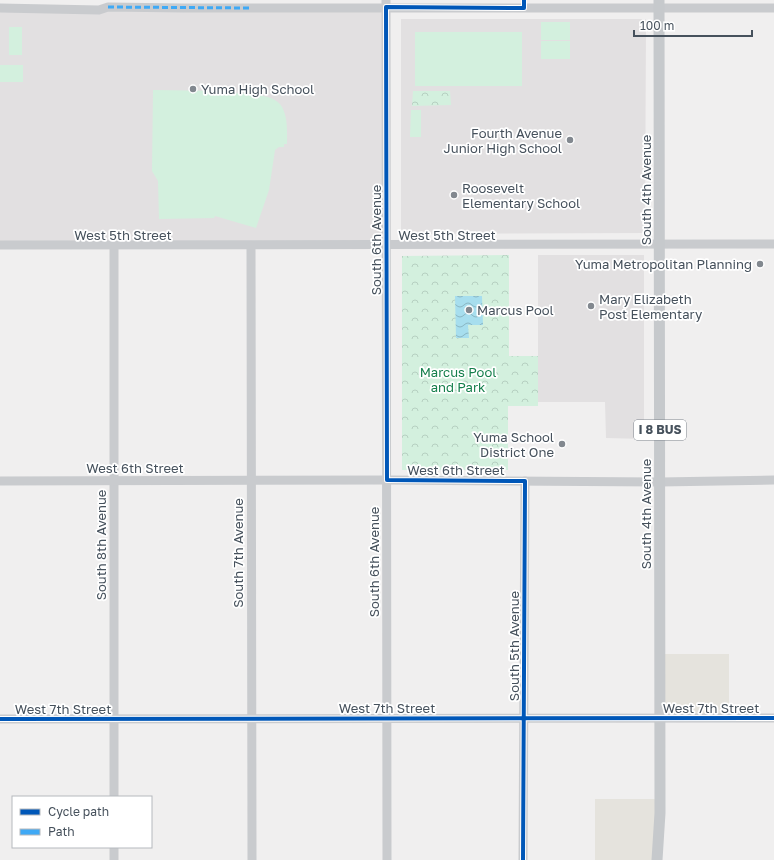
<svg xmlns="http://www.w3.org/2000/svg" width="774" height="860" font-family="'Golos Text',sans-serif">
<style>
.commercial{fill:#e5e3dd}
.education{fill:#e2e0e1}
.green{fill:#d3f0de}
.forest{fill:url(#forest-crowns)}
.water{fill:url(#water-waves)}
.lines{fill:none;stroke-linecap:round;stroke-linejoin:round}
.minor{stroke:#c9cbce;stroke-width:9}
.major{stroke:#c6c9cc;stroke-width:11}
.quiet{stroke:#3fa9f5;stroke-width:3;stroke-dasharray:6 3;stroke-linecap:butt}
.cycleway-casing{stroke:#fff;stroke-width:6}
.cycleway{stroke:#0057b8;stroke-width:4}
.poi-dot{fill:#82888f;stroke:#fff;stroke-width:1.5}
.labels{text-anchor:middle;stroke-width:3.5;stroke-linejoin:round;paint-order:stroke}
.shield{fill:#fff;stroke:#7e858d;stroke-width:1}
.shield-label{font-size:12px;font-weight:bold;fill:#46515c}
.poi-label{font-size:13px;fill:#46515c;stroke:#fff;text-anchor:start}
.street-label{font-size:13px;fill:#46515c;stroke:#fff}
.park-label{font-size:13px;fill:#157f4c;stroke:#fff}
</style>
<defs>
<pattern id="forest-crowns" width="20" height="18" patternUnits="userSpaceOnUse"><rect width="20" height="18" fill="#d3f0de"/><path d="M2 6a3 3 0 1 1 6 0M12 15a3 3 0 1 1 6 0" fill="none" stroke="#b6d0c1"/></pattern>
<pattern id="water-waves" width="16" height="10" patternUnits="userSpaceOnUse"><rect width="16" height="10" fill="#a7deee"/><path d="M0 5q4-4 8 0t8 0" fill="none" stroke="#8ab6c4"/></pattern>
</defs>
<rect width="100%" height="100%" fill="#f0efef"/>
<path class="commercial" d="M 660,654 L 729,654 L 729,718 L 660,718 L 660,831 L 656,860 L 595,860 L 595,799 L 659,799 Z"/>
<g class="education">
<path d="M 386,7 L 386,245 L 0,245 L 0,8 Z"/>
<path d="M 401,19 L 646,19 L 645,233 L 403,234 L 401,232 Z"/>
<path d="M 538,255 L 644,255 L 644,439 L 606,438 L 605,402 L 538,402 Z"/>
</g>
<g class="green">
<rect x="541" y="22" width="29" height="18"/>
<rect x="9" y="27" width="13" height="28"/>
<rect x="415" y="32" width="107" height="54"/>
<rect x="541" y="41" width="29" height="18"/>
<rect x="0" y="65" width="23" height="17"/>
<path d="M 153,90 L 224,91 L 226,93 C 241,94 275,92 282,107 C 288,118 287,131 287,144 L 284,144 L 284,147 L 279,147 L 275,150 L 269,190 L 256,228 L 215,216 L 214,218 L 159,219 L 158,181 L 152,171 Z"/>
<path d="M 411,110 L 421,110 L 421,137 L 410,137 Z"/>
</g>
<g class="forest">
<path d="M 413,91 L 450,91 L 451,105 L 412,106 Z"/>
<path d="M 509,255 L 509,356 L 538,356 L 538,406 L 508,406 L 508,470 L 402,470 L 402,256 Z"/>
</g>
<path class="water" d="M 455,296 L 482,296 L 483,325 L 468,325 L 469,338 L 456,338 Z"/>
<g class="lines">
<g class="minor">
<path d="M 386,0 L 387,860"/>
<path d="M 0,8 L 99,10 L 108,7 L 184,8 L 774,8"/>
<path d="M 0,245 L 774,244"/>
<path d="M 114,245 L 114,797"/>
<path d="M 251,246 L 252,860"/>
<path d="M 0,481 L 387,480 L 660,482 L 774,480"/>
<path d="M 0,719 L 774,718"/>
<path d="M 114,847 L 114,860"/>
<path d="M 523,860 L 525,481"/>
</g>
<path class="major" d="M 657,860 L 660,813 L 659,0"/>
<path class="quiet" d="M 108,7 L 250,8"/>
<defs>
<g id="cycleway">
<path d="M 0,719 L 774,718"/>
<path d="M 523,860 L 525,481 L 387,480 L 386,7 L 524,8 L 524,0"/>
</g>
</defs>
<use href="#cycleway" class="cycleway-casing"/>
<use href="#cycleway" class="cycleway"/>
</g>
<g class="poi-dot">
<circle cx="193" cy="89" r="4"/>
<circle cx="570" cy="140" r="4"/>
<circle cx="454" cy="195" r="4"/>
<circle cx="760" cy="264" r="4"/>
<circle cx="591" cy="306" r="4"/>
<circle cx="469" cy="310" r="4"/>
<circle cx="562" cy="444" r="4"/>
</g>
<g class="labels">
<rect class="shield" x="634" y="420" width="52" height="20" rx="3"/>
<g class="shield-label">
<text x="660" y="434">I 8 BUS</text>
</g>
<g class="poi-label">
<text x="201" y="94">Yuma High School</text>
<text x="562" y="138" text-anchor="end">Fourth Avenue<tspan x="562" dy="15">Junior High School</tspan></text>
<text x="462" y="193">Roosevelt<tspan x="462" dy="15">Elementary School</tspan></text>
<text x="752" y="269" text-anchor="end">Yuma Metropolitan Planning</text>
<text x="599" y="304">Mary Elizabeth<tspan x="599" dy="15">Post Elementary</tspan></text>
<text x="477" y="315">Marcus Pool</text>
<text x="554" y="442" text-anchor="end">Yuma School<tspan x="554" dy="15">District One</tspan></text>
</g>
<g class="street-label">
<text transform="translate(646 190) rotate(-90)" y="5">South 4th Avenue</text>
<text x="123" y="240">West 5th Street</text>
<text x="447" y="240">West 5th Street</text>
<text transform="translate(376 240) rotate(-90)" y="5">South 6th Avenue</text>
<text x="135" y="473">West 6th Street</text>
<text x="456" y="475">West 6th Street</text>
<text transform="translate(646 514) rotate(-90)" y="5">South 4th Avenue</text>
<text transform="translate(101 545) rotate(-90)" y="5">South 8th Avenue</text>
<text transform="translate(238 553) rotate(-90)" y="5">South 7th Avenue</text>
<text transform="translate(374 562) rotate(-90)" y="5">South 6th Avenue</text>
<text transform="translate(514 646) rotate(-90)" y="5">South 5th Avenue</text>
<text x="387" y="713">West 7th Street</text>
<text x="711" y="713">West 7th Street</text>
<text x="63" y="714">West 7th Street</text>
</g>
<g class="park-label">
<text x="458" y="377">Marcus Pool<tspan x="458" dy="15">and Park</tspan></text>
</g>
</g>
<rect x="12" y="796" width="140" height="52" fill="#ffffff" stroke="#b5b9be"/>
<rect x="20" y="809" width="20" height="6" fill="#0057b8" stroke="#b5b9be"/>
<text x="48" y="816" font-size="12" fill="#46515c">Cycle path</text>
<rect x="20" y="829" width="20" height="6" fill="#3fa9f5" stroke="#b5b9be"/>
<text x="48" y="836" font-size="12" fill="#46515c">Path</text>
<path d="M634 30v6h118v-6" fill="none" stroke="#46515c" stroke-width="2"/>
<text x="640" y="30" font-size="12" fill="#46515c" stroke="#ffffff" stroke-width="3" paint-order="stroke">100 m</text>
</svg>
